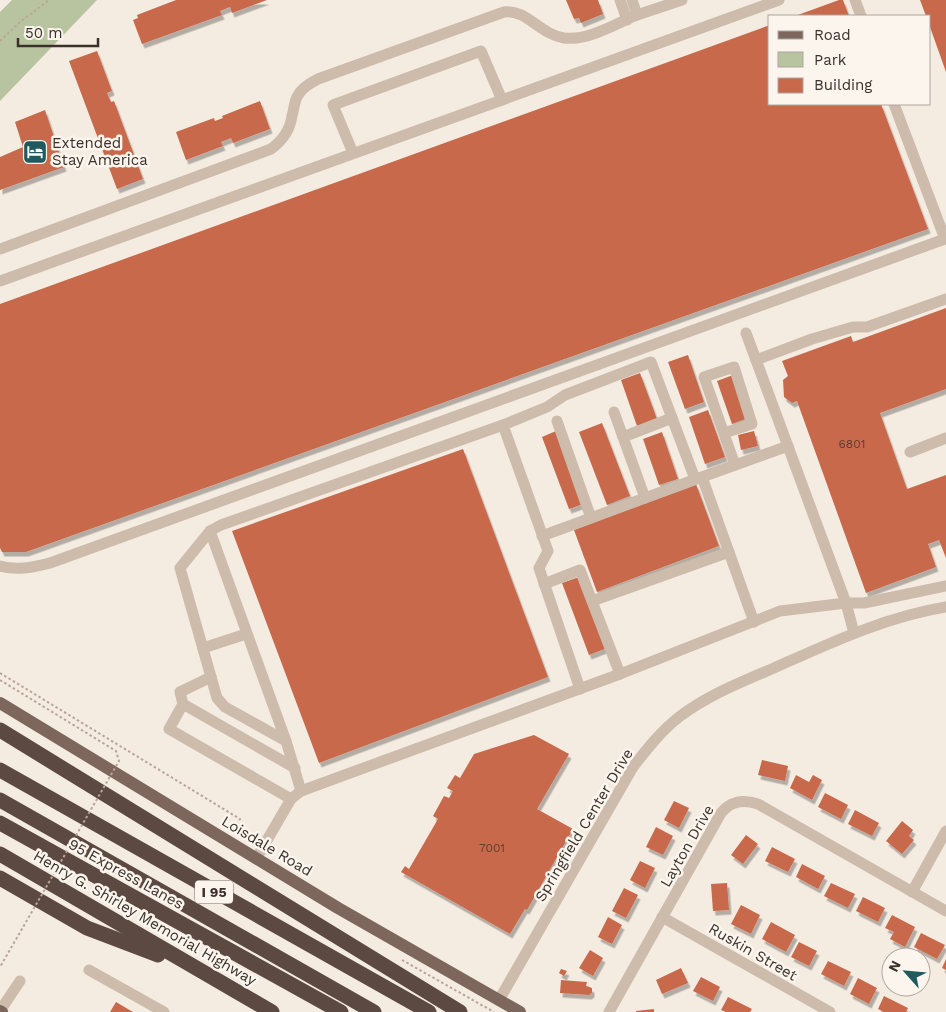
<svg xmlns="http://www.w3.org/2000/svg" width="946" height="1012" font-family="'Work Sans',sans-serif">
<style>
.green{fill:#b8c4a0}
.building{fill:#c8694b;filter:url(#shadow)}
.lines{fill:none;stroke-linecap:round;stroke-linejoin:round}
.path{stroke:#b9a596;stroke-width:2;stroke-dasharray:2.5 2.5;stroke-linecap:butt}
.minor{stroke:#cdbbac;stroke-width:11}
.major{stroke:#7d675c;stroke-width:12}
.highway{stroke:#5c4a42;stroke-width:15}
.path-bridge{stroke:#b9a596;stroke-width:2;stroke-dasharray:2.5 2.5;stroke-linecap:butt}
.labels{text-anchor:middle;stroke-width:5;stroke-linejoin:round;paint-order:stroke}
.number-label{font-size:12px;fill:#5e3e33}
.shield{fill:#fbf5ee;stroke:#756b66;stroke-width:1}
.shield-label{font-size:14px;font-weight:bold;fill:#3b302b}
.poi-label{font-size:15px;fill:#3b302b;stroke:#fbf5ee;text-anchor:start}
.street-label{font-size:15px;fill:#3b302b;stroke:#fbf5ee}
</style>
<defs>
<filter id="shadow"><feDropShadow dx="2.5" dy="4.5" stdDeviation="0" flood-color="#0004"/></filter>
</defs>
<rect width="100%" height="100%" fill="#f4ebe1"/>
<path class="green" d="M 12,0 L 97,0 L 0,101 L 0,12 Z"/>
<g class="building">
<path d="M 176,0 L 267,0 L 232,13 L 230,7 L 220,11 L 222,15 L 142,44 L 133,20 L 138,18 L 137,15 Z"/>
<path d="M 566,0 L 598,0 L 603,14 L 581,23 L 579,18 L 574,19 Z"/>
<path d="M 839,0 L 843,0 L 849,16 L 795,16 Z"/>
<path d="M 920,0 L 946,0 L 946,72 L 930,27 L 930,16 L 926,16 Z"/>
<path d="M 770,25 L 770,104 L 881,104 L 928,229 L 26,552 L 2,552 L 0,548 L 0,304 Z"/>
<path d="M 97,51 L 112,91 L 107,93 L 111,102 L 114,101 L 143,179 L 117,189 L 69,61 Z"/>
<path d="M 260,101 L 270,129 L 233,143 L 231,138 L 221,142 L 223,146 L 186,160 L 176,132 L 214,118 L 215,121 L 223,118 L 222,116 Z"/>
<path d="M 45,110 L 64,167 L 0,190 L 0,157 L 23,147 L 15,122 Z"/>
<path d="M 946,308 L 946,389 L 880,413 L 907,489 L 946,475 L 946,558 L 939,540 L 928,544 L 936,567 L 866,593 L 797,401 L 792,403 L 784,397 L 783,380 L 788,376 L 782,361 L 851,336 L 853,342 Z"/>
<path d="M 688,355 L 704,402 L 685,409 L 668,362 Z"/>
<path d="M 640,373 L 657,419 L 637,426 L 621,380 Z"/>
<path d="M 733,375 L 748,418 L 732,424 L 717,381 Z"/>
<path d="M 708,410 L 725,457 L 705,464 L 689,417 Z"/>
<path d="M 602,423 L 630,496 L 607,505 L 579,432 Z"/>
<path d="M 556,431 L 583,504 L 569,509 L 542,437 Z"/>
<path d="M 754,431 L 758,446 L 741,450 L 738,435 Z"/>
<path d="M 662,432 L 678,479 L 659,485 L 643,439 Z"/>
<path d="M 463,449 L 548,677 L 319,763 L 232,531 Z"/>
<path d="M 696,484 L 719,546 L 597,592 L 574,530 Z"/>
<path d="M 579,577 L 607,648 L 589,655 L 562,583 Z"/>
<path d="M 534,735 L 569,754 L 537,809 L 573,829 L 527,910 L 525,909 L 510,934 L 401,872 L 405,866 L 409,869 L 438,819 L 433,816 L 444,796 L 449,798 L 453,791 L 447,788 L 455,775 L 460,778 L 474,754 Z"/>
<path d="M 762,760 L 788,766 L 785,781 L 758,775 Z"/>
<path d="M 796,775 L 809,782 L 813,775 L 822,780 L 812,800 L 790,788 Z"/>
<path d="M 825,793 L 848,805 L 841,819 L 818,807 Z"/>
<path d="M 674,801 L 689,808 L 679,828 L 664,820 Z"/>
<path d="M 855,810 L 879,823 L 872,836 L 848,824 Z"/>
<path d="M 902,821 L 913,830 L 909,836 L 914,840 L 902,854 L 886,841 Z"/>
<path d="M 656,827 L 673,836 L 663,855 L 646,847 Z"/>
<path d="M 746,835 L 758,844 L 743,864 L 731,855 Z"/>
<path d="M 772,847 L 795,859 L 788,872 L 765,861 Z"/>
<path d="M 640,861 L 655,868 L 645,888 L 630,880 Z"/>
<path d="M 802,864 L 825,876 L 818,889 L 796,877 Z"/>
<path d="M 727,883 L 729,910 L 713,911 L 711,884 Z"/>
<path d="M 831,883 L 855,894 L 848,908 L 824,896 Z"/>
<path d="M 624,888 L 638,895 L 626,918 L 612,911 Z"/>
<path d="M 863,897 L 885,908 L 878,922 L 856,911 Z"/>
<path d="M 741,905 L 760,915 L 751,934 L 731,924 Z"/>
<path d="M 892,915 L 915,927 L 905,947 L 890,939 L 894,932 L 885,928 Z"/>
<path d="M 608,917 L 622,925 L 612,944 L 598,937 Z"/>
<path d="M 771,922 L 795,935 L 786,952 L 762,939 Z"/>
<path d="M 921,933 L 945,945 L 937,959 L 914,947 Z"/>
<path d="M 799,942 L 817,951 L 809,966 L 791,957 Z"/>
<path d="M 590,950 L 603,958 L 593,976 L 579,968 Z"/>
<path d="M 946,959 L 946,970 L 942,968 Z"/>
<path d="M 828,961 L 851,972 L 844,986 L 821,974 Z"/>
<path d="M 681,968 L 688,983 L 662,994 L 656,980 Z"/>
<path d="M 561,969 L 567,971 L 564,976 L 559,973 Z"/>
<path d="M 701,977 L 720,987 L 713,1001 L 693,991 Z"/>
<path d="M 858,978 L 877,988 L 869,1004 L 850,994 Z"/>
<path d="M 561,980 L 587,982 L 586,986 L 592,988 L 592,993 L 589,995 L 560,993 Z"/>
<path d="M 884,996 L 908,1008 L 906,1012 L 884,1012 L 878,1009 Z"/>
<path d="M 728,997 L 752,1009 L 750,1012 L 726,1012 L 721,1010 Z"/>
<path d="M 116,1002 L 133,1012 L 110,1012 Z"/>
<path d="M 654,1009 L 654,1012 L 636,1012 L 636,1011 Z"/>
</g>
<g class="lines">
<g class="path">
<path d="M 0,41 L 20,22 L 49,0"/>
<path d="M 0,673 L 240,819 L 233,831"/>
<path d="M 402,960 L 494,1012"/>
</g>
<g class="minor">
<path d="M 620,0 L 627,20"/>
<path d="M 632,0 L 637,15"/>
<path d="M 855,0 L 861,16"/>
<path d="M 353,153 L 333,105 L 481,51 L 502,100"/>
<path d="M 0,249 L 271,149 C 282,141 290,130 292,116 C 294,110 294,103 297,97 C 301,88 310,83 318,79 L 504,12 C 527,9 539,34 564,38 C 588,41 615,24 637,15 C 652,10 667,5 682,0"/>
<path d="M 0,281 L 779,0"/>
<path d="M 756,360 L 812,339 L 853,327 L 867,327 L 946,299"/>
<path d="M 614,412 L 645,498"/>
<path d="M 557,421 L 591,518"/>
<path d="M 503,425 L 547,407 L 565,395 L 651,362 L 695,479"/>
<path d="M 724,433 L 752,424 L 734,367 L 704,377 L 735,465"/>
<path d="M 623,437 L 672,418"/>
<path d="M 910,452 L 946,438"/>
<path d="M 210,531 L 286,741 L 301,791"/>
<path d="M 542,536 L 702,477"/>
<path d="M 0,566 C 17,571 33,567 50,563 L 945,239 L 894,104"/>
<path d="M 544,584 L 580,570 L 620,674"/>
<path d="M 592,601 L 729,552"/>
<path d="M 754,622 L 702,477 L 788,446"/>
<path d="M 854,633 L 846,603 L 864,603 L 946,586"/>
<path d="M 203,648 L 246,634"/>
<path d="M 211,677 L 180,692 L 183,704 L 295,768"/>
<path d="M 183,704 L 169,729 L 291,799"/>
<path d="M 286,741 L 225,707 L 217,698 L 180,568 L 210,531 L 221,525 L 503,425 L 548,551 L 539,568 L 580,689"/>
<path d="M 256,859 L 291,799 L 301,791 L 620,674 L 780,611 L 846,603 L 746,333"/>
<path d="M 912,892 L 946,831"/>
<path d="M 662,917 L 830,1012"/>
<path d="M 89,970 L 164,1012"/>
<path d="M 499,1000 L 633,767 C 647,749 661,731 679,717 C 708,695 741,682 774,668 C 830,643 885,617 946,607"/>
<path d="M 0,1011 L 20,981"/>
<path d="M 609,1012 L 721,813 C 731,801 743,799 758,804 L 946,911"/>
</g>
<g class="major">
<path d="M 0,703 L 338,908 L 520,1012"/>
<path d="M 0,1011 L 2,1012"/>
</g>
<g class="highway">
<path d="M 0,730 L 460,1012"/>
<path d="M 0,770 L 429,1012"/>
<path d="M 0,800 L 374,1012"/>
<path d="M 0,823 L 341,1012"/>
<path d="M 0,854 L 272,1012"/>
<path d="M 0,878 L 87,928 L 158,955"/>
</g>
<path class="path-bridge" d="M 0,680 L 116,751 L 119,761 L 0,967"/>
</g>
<defs>
<symbol id="hotel-square" viewBox="-11 -11 22 22"><rect x="-9" y="-9" width="18" height="18" rx="4" fill="#1f5a5e" stroke="#fbf5ee"/><path d="M-6-4.5h1.5V1H6V5H4.5V3h-9V5H-6ZM-4 0a1.8 1.8 0 1 1 3.6 0ZM.5 0V-2.5h3Q6-2.5 6 0Z" fill="#fff"/></symbol>
</defs>
<g fill-rule="evenodd">
<use href="#hotel-square" x="21" y="138" width="28" height="28"/>
</g>
<g class="labels">
<g class="number-label">
<text x="852" y="448">6801</text>
<text x="492" y="852">7001</text>
</g>
<rect class="shield" x="195" y="880.5" width="38" height="23" rx="4"/>
<g class="shield-label">
<text x="214" y="897">I 95</text>
</g>
<g class="poi-label">
<text x="52" y="148">Extended<tspan x="52" dy="17">Stay America</tspan></text>
</g>
<g class="street-label">
<text transform="translate(584 825) rotate(-59)" y="5">Springfield Center Drive</text>
<text transform="translate(267 846) rotate(31)" y="5">Loisdale Road</text>
<text transform="translate(687 846) rotate(-60)" y="5">Layton Drive</text>
<text transform="translate(126 874) rotate(29)" y="5">95 Express Lanes</text>
<text transform="translate(145 918) rotate(30)" y="5">Henry G. Shirley Memorial Highway</text>
<text transform="translate(753 952) rotate(30)" y="5">Ruskin Street</text>
</g>
</g>
<rect x="768" y="15" width="162" height="90" fill="#fbf5ee" stroke="#aea6a0"/>
<rect x="778" y="31" width="25" height="8" fill="#7d675c" stroke="#aea6a0"/>
<text x="814" y="40" font-size="15" fill="#3b302b">Road</text>
<rect x="778" y="52" width="25" height="15" fill="#b8c4a0" stroke="#aea6a0"/>
<text x="814" y="65" font-size="15" fill="#3b302b">Park</text>
<rect x="778" y="78" width="25" height="15" fill="#c8694b" stroke="#aea6a0"/>
<text x="814" y="90" font-size="15" fill="#3b302b">Building</text>
<g transform="translate(906 972) rotate(297)"><circle r="24" fill="#fbf5ee" stroke="#aea6a0"/>
<path d="M0-4L9 19L0 12L-9 19Z" fill="#1f5a5e"/>
<text y="-8" font-size="14" font-weight="bold" text-anchor="middle" fill="#3b302b">N</text>
</g>
<path d="M18 38v8h80v-8" fill="none" stroke="#3b302b" stroke-width="2.5"/>
<text x="25" y="38" font-size="15" fill="#3b302b" stroke="#fbf5ee" stroke-width="4" paint-order="stroke">50 m</text>
</svg>
